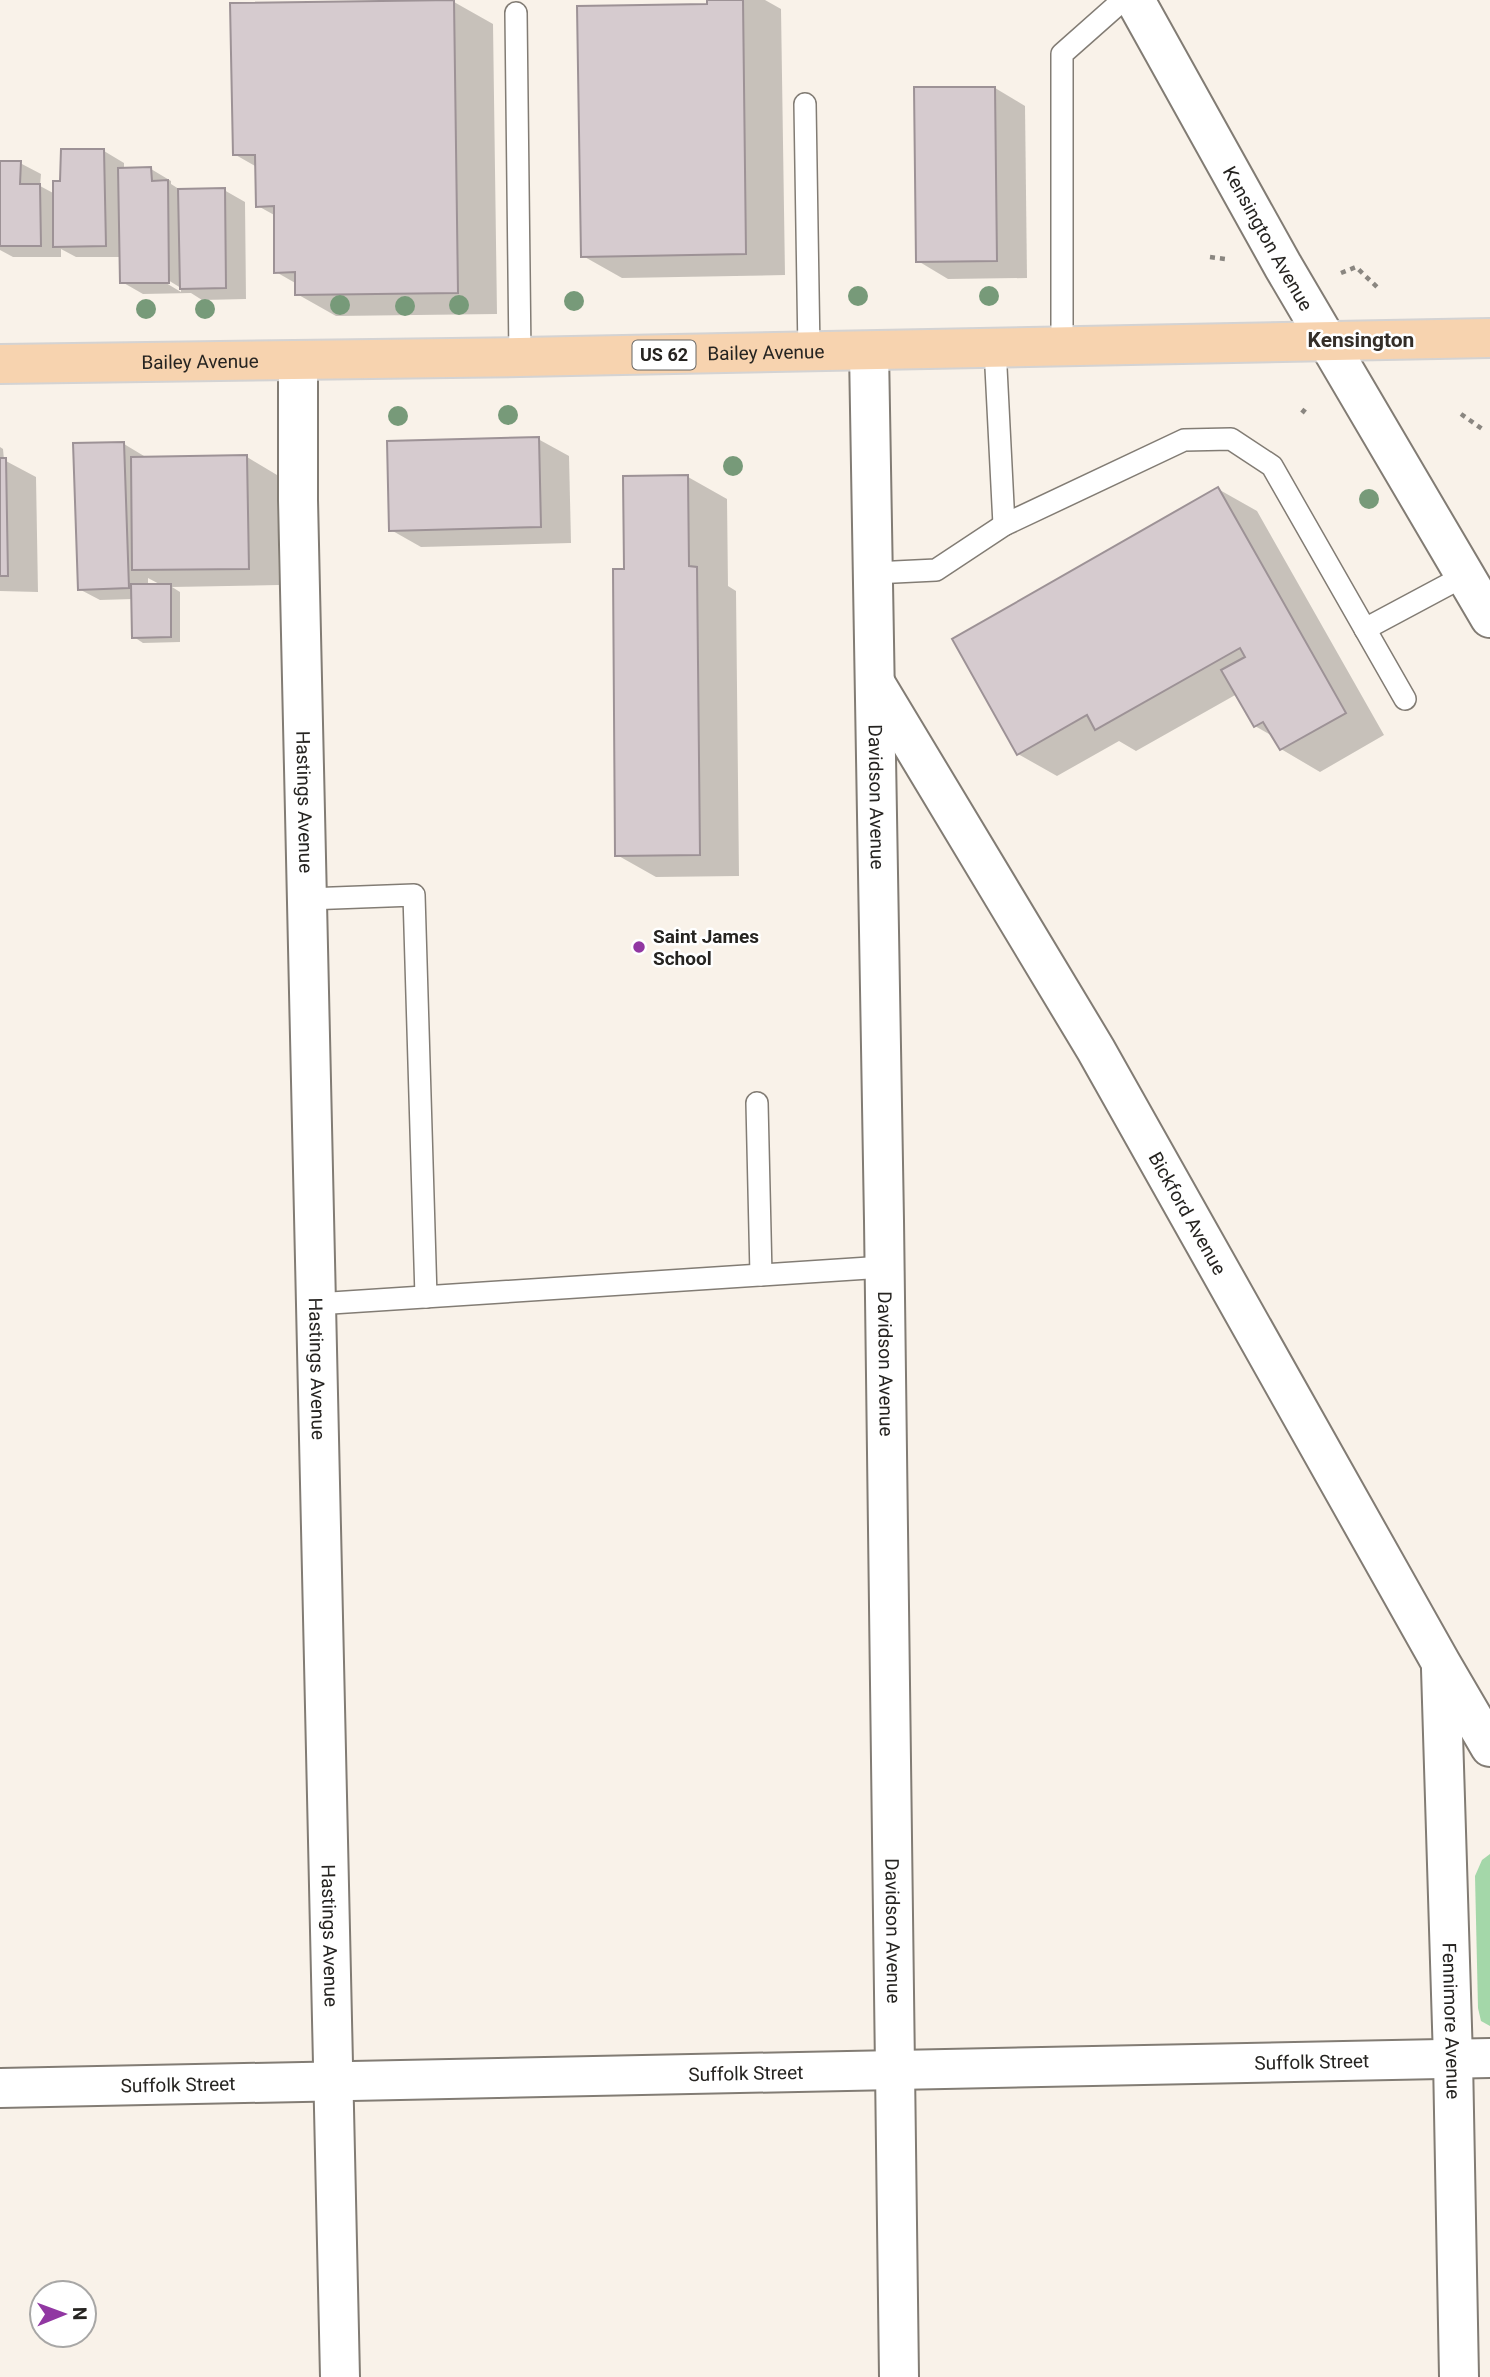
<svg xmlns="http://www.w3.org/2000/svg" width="1490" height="2377" font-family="Roboto,sans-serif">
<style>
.green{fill:#a4d7a9}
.shadow{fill:#0003;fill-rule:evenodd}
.building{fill:#d6cbcf;stroke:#9d9296;stroke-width:2}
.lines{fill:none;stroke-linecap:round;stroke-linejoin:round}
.service-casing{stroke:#827c74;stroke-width:24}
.minor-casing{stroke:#827c74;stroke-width:42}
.tertiary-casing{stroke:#827c74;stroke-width:42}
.primary-casing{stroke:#d4d3d3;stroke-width:42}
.path{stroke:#8a8680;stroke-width:4.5;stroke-dasharray:5 5;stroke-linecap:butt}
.service{stroke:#fff;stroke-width:21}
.minor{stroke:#fff;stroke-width:38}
.tertiary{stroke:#fff;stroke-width:38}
.primary{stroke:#f7d3af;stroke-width:38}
.tree{fill:#779a79}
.poi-dot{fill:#9137a2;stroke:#fff;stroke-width:2.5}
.labels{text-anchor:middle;stroke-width:5;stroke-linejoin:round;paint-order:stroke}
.shield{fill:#fff;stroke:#676664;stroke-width:2}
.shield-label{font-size:18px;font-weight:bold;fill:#262421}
.street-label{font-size:19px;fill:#262421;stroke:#fff}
.poi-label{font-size:19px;font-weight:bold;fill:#262421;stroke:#fff;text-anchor:start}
.neighbourhood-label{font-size:21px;font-weight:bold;fill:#342e28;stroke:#fff}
</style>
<rect width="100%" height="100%" fill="#f9f2e9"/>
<path class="green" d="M 1490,1854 L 1490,2026 L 1481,2021 L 1478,2008 L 1475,1876 L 1482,1860 Z"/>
<g class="shadow">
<path d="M 709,0 L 765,0 L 781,9 L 785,275 L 622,278 L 583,256 L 709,6 Z"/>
<path d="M 454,2 L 493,24 L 497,314 L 336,316 L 297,294 L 297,284 L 276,272 L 276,216 L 258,206 L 257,167 L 234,154 Z"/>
<path d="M 995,88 L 1025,106 L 1027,278 L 948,279 L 918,261 Z"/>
<path d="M 104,151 L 124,163 L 124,169 L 151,169 L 171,181 L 171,184 L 182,191 L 224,190 L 245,202 L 246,299 L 202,300 L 191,293 L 143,294 L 122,282 L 122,257 L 76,257 L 61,249 L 61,257 L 13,257 L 0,250 L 0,163 L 20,163 L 41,174 L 40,186 L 55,194 L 62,183 ZM 163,277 L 181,288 L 181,292 L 161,280 Z"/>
<path d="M 538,439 L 569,456 L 571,543 L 421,547 L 391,530 Z"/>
<path d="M 124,444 L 144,456 L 144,459 L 247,457 L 277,475 L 279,585 L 172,587 L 180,592 L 180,642 L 143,643 L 134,637 L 133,599 L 100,600 L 79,589 ZM 148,578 L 163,586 L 148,586 Z"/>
<path d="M 0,447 L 3,449 L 4,460 L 36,477 L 38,592 L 0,591 Z"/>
<path d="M 688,477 L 727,499 L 728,586 L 736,591 L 739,876 L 656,877 L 617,855 L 625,571 Z"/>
<path d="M 1218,489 L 1257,511 L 1384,735 L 1320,772 L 1281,749 L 1274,737 L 1255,726 L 1237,694 L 1136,751 L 1119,741 L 1057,776 L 1018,754 Z"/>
</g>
<g class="building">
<path d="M 454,0 L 458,293 L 295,295 L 295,272 L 274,273 L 274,206 L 256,207 L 255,155 L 233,155 L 230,3 Z"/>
<path d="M 707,0 L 743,0 L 746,254 L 581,257 L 577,6 L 707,4 Z"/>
<path d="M 914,87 L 995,87 L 997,261 L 916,262 Z"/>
<path d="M 61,149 L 104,149 L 106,246 L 53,247 L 53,181 L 60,181 Z"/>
<path d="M 0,161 L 21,161 L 20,184 L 40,184 L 41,246 L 0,246 Z"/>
<path d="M 151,167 L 152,181 L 168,180 L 169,283 L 120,283 L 118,168 Z"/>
<path d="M 225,188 L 226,288 L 180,289 L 178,189 Z"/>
<path d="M 539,437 L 541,527 L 389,531 L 387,441 Z"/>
<path d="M 124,442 L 129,588 L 78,590 L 73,443 Z"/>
<path d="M 247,455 L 249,569 L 132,570 L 131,457 Z"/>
<path d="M 0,458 L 6,458 L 8,576 L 0,576 Z"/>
<path d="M 688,475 L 689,566 L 697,567 L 700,855 L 615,856 L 613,569 L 624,569 L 623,476 Z"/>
<path d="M 1218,487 L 1346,713 L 1280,750 L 1263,722 L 1254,727 L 1221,670 L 1245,657 L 1240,648 L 1095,730 L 1087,715 L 1017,755 L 952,639 Z"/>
<path d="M 131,584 L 171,584 L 171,637 L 132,638 Z"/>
</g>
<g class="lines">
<defs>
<g id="service">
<path d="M 516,13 L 520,357"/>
<path d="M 805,104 L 809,352"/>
<path d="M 1062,346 L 1062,54 L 1123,0"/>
<path d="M 995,348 L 1004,525"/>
<path d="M 874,573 L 936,570 L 1004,525 L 1184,440 L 1231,439 L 1272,466 L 1405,699"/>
<path d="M 1365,629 L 1466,575"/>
<path d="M 307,899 L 414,895 L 426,1297"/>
<path d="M 757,1103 L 761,1275"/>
<path d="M 316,1304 L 884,1267"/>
</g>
<g id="minor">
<path id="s1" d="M 869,351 L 884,1221 L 899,2377"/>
<path id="s2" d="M 298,361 L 298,500 L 340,2377"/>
<path id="s3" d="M 877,686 L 1096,1050 L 1441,1663 L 1490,1747"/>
<path id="s4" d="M 1441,1669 L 1453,2059 L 1459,2377"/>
<path id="s5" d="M 0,2088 L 1490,2058"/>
</g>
<g id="tertiary">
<path id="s6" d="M 1135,0 L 1283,266 L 1490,618"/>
</g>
<g id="primary">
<path id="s7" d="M 0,364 L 520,357 L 1490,338"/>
</g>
</defs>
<use href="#service" class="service-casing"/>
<use href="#minor" class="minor-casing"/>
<use href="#tertiary" class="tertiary-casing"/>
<use href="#primary" class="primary-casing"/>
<g class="path">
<path d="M 1210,257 L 1225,259"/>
<path d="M 1341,273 L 1356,267 L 1377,287"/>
<path d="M 1302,413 L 1306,408"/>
<path d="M 1461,414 L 1485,431"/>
</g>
<use href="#service" class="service"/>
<use href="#minor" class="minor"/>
<use href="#tertiary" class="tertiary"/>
<use href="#primary" class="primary"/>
</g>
<g class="tree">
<circle cx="858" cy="296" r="10"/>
<circle cx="989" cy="296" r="10"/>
<circle cx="574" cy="301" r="10"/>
<circle cx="340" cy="305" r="10"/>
<circle cx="459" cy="305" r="10"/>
<circle cx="405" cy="306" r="10"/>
<circle cx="146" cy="309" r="10"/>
<circle cx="205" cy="309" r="10"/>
<circle cx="508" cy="415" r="10"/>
<circle cx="398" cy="416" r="10"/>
<circle cx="733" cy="466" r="10"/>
<circle cx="1369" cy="499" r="10"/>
</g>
<circle class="poi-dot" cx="639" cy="947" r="7"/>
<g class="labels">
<rect class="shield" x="632.5" y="340.5" width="63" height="29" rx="5"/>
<g class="shield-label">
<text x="664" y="361">US 62</text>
</g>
<g class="street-label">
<text dy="7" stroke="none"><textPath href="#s6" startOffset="273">Kensington Avenue</textPath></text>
<text dy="7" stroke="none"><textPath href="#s7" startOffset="766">Bailey Avenue</textPath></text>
<text dy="7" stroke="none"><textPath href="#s7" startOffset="200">Bailey Avenue</textPath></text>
<text dy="7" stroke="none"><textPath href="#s1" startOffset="446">Davidson Avenue</textPath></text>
<text dy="7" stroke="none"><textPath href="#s2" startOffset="441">Hastings Avenue</textPath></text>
<text dy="7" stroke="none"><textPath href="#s3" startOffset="612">Bickford Avenue</textPath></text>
<text dy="7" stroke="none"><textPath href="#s1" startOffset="1013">Davidson Avenue</textPath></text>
<text dy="7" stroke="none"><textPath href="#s2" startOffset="1008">Hastings Avenue</textPath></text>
<text dy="7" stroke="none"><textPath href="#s1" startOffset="1580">Davidson Avenue</textPath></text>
<text dy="7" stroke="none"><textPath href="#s2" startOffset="1575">Hastings Avenue</textPath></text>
<text dy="7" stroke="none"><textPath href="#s4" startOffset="352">Fennimore Avenue</textPath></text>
<text dy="7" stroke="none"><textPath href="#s5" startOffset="1312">Suffolk Street</textPath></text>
<text dy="7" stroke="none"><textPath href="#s5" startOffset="746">Suffolk Street</textPath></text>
<text dy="7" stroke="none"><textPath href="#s5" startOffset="178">Suffolk Street</textPath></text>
</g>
<g class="poi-label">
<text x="653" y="943">Saint James<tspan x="653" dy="22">School</tspan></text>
</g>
<g class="neighbourhood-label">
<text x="1361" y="347">Kensington</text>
</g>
</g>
<g transform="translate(63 2314) rotate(89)"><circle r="33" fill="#ffffff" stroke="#a8a7a6" stroke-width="2"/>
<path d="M0-5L12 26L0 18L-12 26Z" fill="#9137a2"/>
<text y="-10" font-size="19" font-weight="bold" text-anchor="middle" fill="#262421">N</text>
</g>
</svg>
